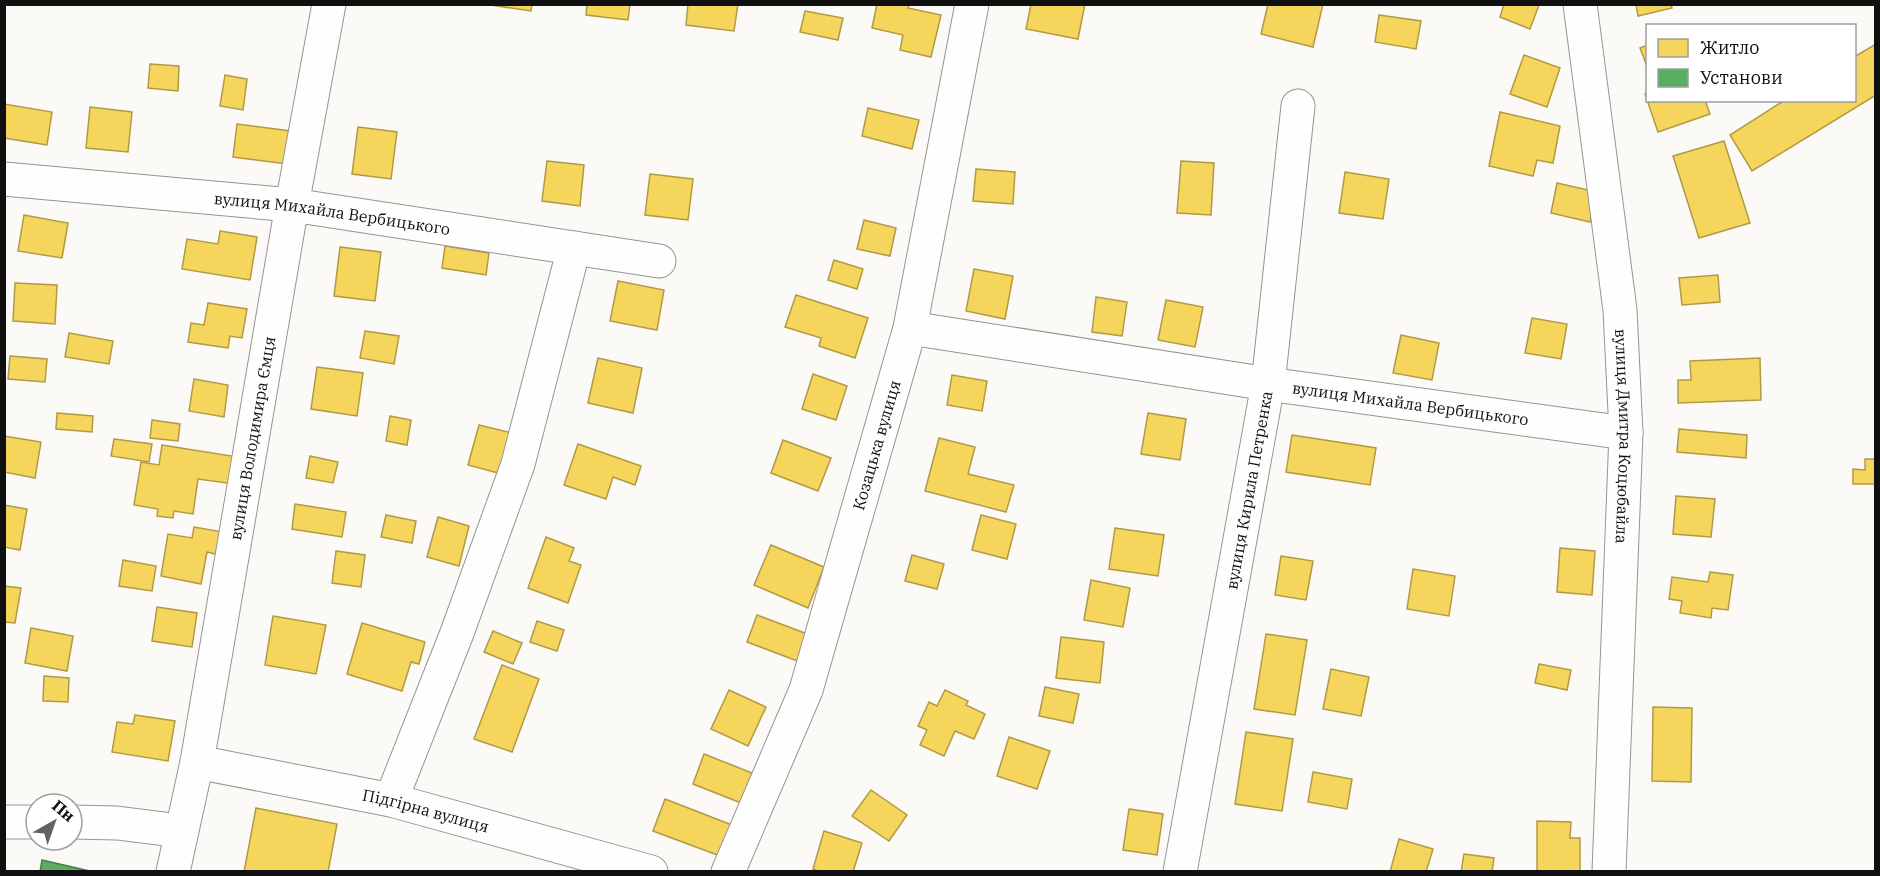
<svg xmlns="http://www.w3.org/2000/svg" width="1880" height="876" font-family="'IBM Plex Serif',serif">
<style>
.homes{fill:#f6d55c;stroke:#b19a45;stroke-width:1.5}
.public{fill:#5aae61;stroke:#447f49;stroke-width:1.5}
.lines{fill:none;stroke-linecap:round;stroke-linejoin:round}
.minor-casing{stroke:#969594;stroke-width:35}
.tertiary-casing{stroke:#969594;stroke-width:35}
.minor{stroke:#fffefe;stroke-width:33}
.tertiary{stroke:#fffefe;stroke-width:33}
.labels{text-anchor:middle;stroke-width:6;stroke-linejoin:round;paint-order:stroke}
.street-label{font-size:16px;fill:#101010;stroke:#fff}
</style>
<rect width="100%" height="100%" fill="#fcfaf6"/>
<g class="homes">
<path d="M 484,4 L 532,4 L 531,11 Z"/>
<path d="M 587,4 L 630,4 L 628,20 L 586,15 Z"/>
<path d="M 688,4 L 738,4 L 734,31 L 686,25 Z"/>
<path d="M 877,4 L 909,4 L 908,8 L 941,15 L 931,57 L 900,50 L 903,35 L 872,28 Z"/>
<path d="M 1031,4 L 1085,4 L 1078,39 L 1026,29 Z"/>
<path d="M 1268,4 L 1323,4 L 1313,47 L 1261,34 Z"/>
<path d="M 1504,4 L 1539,5 L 1530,29 L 1500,17 Z"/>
<path d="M 1636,4 L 1671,4 L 1672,8 L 1638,16 Z"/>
<path d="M 805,11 L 843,18 L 838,40 L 800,32 Z"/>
<path d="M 1379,15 L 1421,21 L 1416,49 L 1375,42 Z"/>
<path d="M 1876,44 L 1876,95 L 1752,171 L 1730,135 L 1785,100 L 1854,100 L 1854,57 Z"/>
<path d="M 1648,45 L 1648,69 L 1640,48 Z"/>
<path d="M 1524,55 L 1560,68 L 1547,107 L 1510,94 Z"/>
<path d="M 150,64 L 179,66 L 178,91 L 148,88 Z"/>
<path d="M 225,75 L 247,79 L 243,110 L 220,106 Z"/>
<path d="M 1648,93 L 1648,100 L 1705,100 L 1710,114 L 1658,132 L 1645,94 Z"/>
<path d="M 4,104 L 52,112 L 47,145 L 4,138 Z"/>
<path d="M 90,107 L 132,112 L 128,152 L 86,148 Z"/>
<path d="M 868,108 L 919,120 L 912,149 L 862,136 Z"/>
<path d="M 1500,112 L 1560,126 L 1553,163 L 1537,160 L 1533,176 L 1489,166 Z"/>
<path d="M 237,124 L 291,131 L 287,164 L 233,157 Z"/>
<path d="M 358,127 L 397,132 L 391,179 L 352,174 Z"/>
<path d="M 1724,141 L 1750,223 L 1699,238 L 1673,156 Z"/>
<path d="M 547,161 L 584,165 L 580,206 L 542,201 Z"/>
<path d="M 1181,161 L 1214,163 L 1211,215 L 1177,213 Z"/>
<path d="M 976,169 L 1015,172 L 1013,204 L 973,201 Z"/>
<path d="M 1345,172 L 1389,179 L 1383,219 L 1339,213 Z"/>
<path d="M 650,174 L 693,179 L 688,220 L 645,215 Z"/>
<path d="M 1557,183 L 1597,192 L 1590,222 L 1551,213 Z"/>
<path d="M 24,215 L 68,223 L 62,258 L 18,251 Z"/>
<path d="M 864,220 L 896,228 L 890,256 L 857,249 Z"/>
<path d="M 220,231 L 257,237 L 250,280 L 182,269 L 187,239 L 218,244 Z"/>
<path d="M 445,246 L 489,253 L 486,275 L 442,268 Z"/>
<path d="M 340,247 L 381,252 L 375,301 L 334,296 Z"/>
<path d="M 834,260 L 863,269 L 857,289 L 828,280 Z"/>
<path d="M 974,269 L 1013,276 L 1005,319 L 966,311 Z"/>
<path d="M 1718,275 L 1720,302 L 1682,305 L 1679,278 Z"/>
<path d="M 618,281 L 664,290 L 657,330 L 610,321 Z"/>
<path d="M 15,283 L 57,285 L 55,324 L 13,321 Z"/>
<path d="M 796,295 L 868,318 L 855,358 L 819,346 L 821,338 L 785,327 Z"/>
<path d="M 1096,297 L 1127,302 L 1122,336 L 1092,332 Z"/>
<path d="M 1166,300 L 1203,307 L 1195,347 L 1158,340 Z"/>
<path d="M 208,303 L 247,309 L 242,338 L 230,336 L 228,348 L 188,342 L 191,323 L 204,325 Z"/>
<path d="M 1532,318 L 1567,324 L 1561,359 L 1525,353 Z"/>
<path d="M 365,331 L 399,336 L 394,364 L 360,358 Z"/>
<path d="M 69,333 L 113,341 L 109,364 L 65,357 Z"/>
<path d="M 1401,335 L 1439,343 L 1432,380 L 1393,373 Z"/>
<path d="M 10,356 L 47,359 L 45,382 L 8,379 Z"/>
<path d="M 598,358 L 642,368 L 633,413 L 588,403 Z"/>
<path d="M 1760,358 L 1761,400 L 1678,403 L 1678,380 L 1691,380 L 1690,361 Z"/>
<path d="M 317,367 L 363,373 L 357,416 L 311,409 Z"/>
<path d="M 813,374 L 847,386 L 836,420 L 802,409 Z"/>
<path d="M 952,375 L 987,381 L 982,411 L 947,405 Z"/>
<path d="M 194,379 L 228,385 L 224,417 L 189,411 Z"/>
<path d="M 57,413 L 93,416 L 92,432 L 56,429 Z"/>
<path d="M 1148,413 L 1186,419 L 1180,460 L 1141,454 Z"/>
<path d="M 390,416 L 411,420 L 407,445 L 386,441 Z"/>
<path d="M 152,420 L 180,424 L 178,441 L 150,438 Z"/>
<path d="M 479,425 L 512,433 L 502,474 L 468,465 Z"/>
<path d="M 1679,429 L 1747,435 L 1746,458 L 1677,452 Z"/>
<path d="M 1292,435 L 1376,448 L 1370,485 L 1286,472 Z"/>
<path d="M 4,436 L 41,442 L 35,478 L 4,472 Z"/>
<path d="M 939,438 L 975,447 L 968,474 L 1014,485 L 1006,512 L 925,491 Z"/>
<path d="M 114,439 L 152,444 L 149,462 L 111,456 Z"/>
<path d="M 783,440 L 831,458 L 818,491 L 771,473 Z"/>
<path d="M 578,444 L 641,466 L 635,485 L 613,477 L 606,499 L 564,485 Z"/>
<path d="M 162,445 L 238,457 L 234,484 L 198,479 L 193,514 L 174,511 L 173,518 L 157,516 L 158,509 L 134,505 L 141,462 L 159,465 Z"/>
<path d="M 310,456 L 338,462 L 333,483 L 306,478 Z"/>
<path d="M 1865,459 L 1876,459 L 1876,484 L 1853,484 L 1853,469 L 1865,470 Z"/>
<path d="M 1676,496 L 1715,499 L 1711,537 L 1673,534 Z"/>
<path d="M 295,504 L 346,512 L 342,537 L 292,529 Z"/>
<path d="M 4,505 L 27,509 L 20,550 L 4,547 Z"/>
<path d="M 386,515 L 416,521 L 412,543 L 381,537 Z"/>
<path d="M 981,515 L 1016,524 L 1007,559 L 972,550 Z"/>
<path d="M 438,517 L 469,526 L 459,566 L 427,557 Z"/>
<path d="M 194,527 L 223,532 L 219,555 L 207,552 L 201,584 L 161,576 L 168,534 L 192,538 Z"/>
<path d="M 1115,528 L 1164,535 L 1158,576 L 1109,569 Z"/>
<path d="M 546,537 L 574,548 L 569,561 L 581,565 L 568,603 L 528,588 Z"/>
<path d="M 771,545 L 824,567 L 808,608 L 754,585 Z"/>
<path d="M 1560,548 L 1595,551 L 1592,595 L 1557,592 Z"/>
<path d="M 336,551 L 365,555 L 361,587 L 332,583 Z"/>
<path d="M 912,555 L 944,564 L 937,589 L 905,581 Z"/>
<path d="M 1281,556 L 1313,561 L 1306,600 L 1275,595 Z"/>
<path d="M 123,560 L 156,566 L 152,591 L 119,586 Z"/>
<path d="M 1413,569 L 1455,576 L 1449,616 L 1407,609 Z"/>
<path d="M 1710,572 L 1733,575 L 1728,610 L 1712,608 L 1711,618 L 1680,613 L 1682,601 L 1669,599 L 1672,577 L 1708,582 Z"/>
<path d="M 1091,580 L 1130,588 L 1123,627 L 1084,620 Z"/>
<path d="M 4,586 L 21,588 L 15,623 L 4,622 Z"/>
<path d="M 157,607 L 197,613 L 192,647 L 152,641 Z"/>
<path d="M 757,615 L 810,635 L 800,662 L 747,642 Z"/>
<path d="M 273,616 L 326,625 L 316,674 L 265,665 Z"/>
<path d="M 537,621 L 564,630 L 557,651 L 530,642 Z"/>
<path d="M 362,623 L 425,642 L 419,664 L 411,662 L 402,691 L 347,674 Z"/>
<path d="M 31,628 L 73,636 L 67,671 L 25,663 Z"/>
<path d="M 493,631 L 522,643 L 513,664 L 484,652 Z"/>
<path d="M 1266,634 L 1307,640 L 1295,715 L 1254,709 Z"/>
<path d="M 1061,637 L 1104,642 L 1100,683 L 1056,678 Z"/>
<path d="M 1539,664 L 1571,670 L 1567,690 L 1535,683 Z"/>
<path d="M 502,665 L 539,679 L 512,752 L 474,739 Z"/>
<path d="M 1331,669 L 1369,677 L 1361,716 L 1323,709 Z"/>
<path d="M 44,676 L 69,678 L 68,702 L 43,701 Z"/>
<path d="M 1045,687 L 1079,694 L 1073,723 L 1039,716 Z"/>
<path d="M 729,690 L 766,707 L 748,746 L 711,729 Z"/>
<path d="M 945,690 L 968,701 L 966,705 L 985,714 L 974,739 L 955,731 L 944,756 L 920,745 L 927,730 L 918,726 L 929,702 L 937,706 Z"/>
<path d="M 1653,707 L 1692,708 L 1691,782 L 1652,781 Z"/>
<path d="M 135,715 L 175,721 L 168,761 L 112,752 L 117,722 L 133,724 Z"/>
<path d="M 1246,732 L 1293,739 L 1282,811 L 1235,804 Z"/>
<path d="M 1009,737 L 1050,751 L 1037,789 L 997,776 Z"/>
<path d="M 704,754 L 752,773 L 741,803 L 693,784 Z"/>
<path d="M 1313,772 L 1352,779 L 1347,809 L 1308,802 Z"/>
<path d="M 871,790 L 907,815 L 889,841 L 852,816 Z"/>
<path d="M 665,799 L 732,825 L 720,856 L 653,831 Z"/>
<path d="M 256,808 L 337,824 L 328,872 L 244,872 Z"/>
<path d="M 1129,809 L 1163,814 L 1157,855 L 1123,850 Z"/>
<path d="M 1537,821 L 1571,822 L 1570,838 L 1580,838 L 1580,872 L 1537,872 Z"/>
<path d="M 824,831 L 862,843 L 853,872 L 821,872 L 813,869 Z"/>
<path d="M 1399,839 L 1433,849 L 1426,872 L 1390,872 Z"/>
<path d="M 1464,854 L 1494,858 L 1492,872 L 1461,872 Z"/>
</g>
<path class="public" d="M 42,860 L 94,872 L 40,872 Z"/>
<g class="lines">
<defs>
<g id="minor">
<path id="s1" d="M 1580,4 L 1620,310 L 1626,433 L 1609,872"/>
<path id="s2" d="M 4,179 L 292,205 L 659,261"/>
<path id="s3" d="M 910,328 L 1268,384 L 1626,433"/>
<path id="s4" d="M 197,762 L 391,800 L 651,872"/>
<path d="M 391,800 L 457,633 L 518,464 L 574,248"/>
<path d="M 4,822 L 36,822"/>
<path d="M 72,822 L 117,823 L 181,831"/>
<path id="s5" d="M 173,872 L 197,762 L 292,205 L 329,4"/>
<path id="s6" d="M 1180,872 L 1268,384 L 1298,106"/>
</g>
<g id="tertiary">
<path id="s7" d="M 728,872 L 806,690 L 910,328 L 972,4"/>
</g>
</defs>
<use href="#minor" class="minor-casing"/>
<use href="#tertiary" class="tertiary-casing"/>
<use href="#minor" class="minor"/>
<use href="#tertiary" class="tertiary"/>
</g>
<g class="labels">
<g class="street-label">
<text dy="6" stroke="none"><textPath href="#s2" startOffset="330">вулиця Михайла Вербицького</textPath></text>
<text dy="6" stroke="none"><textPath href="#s3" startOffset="506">вулиця Михайла Вербицького</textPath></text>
<text dy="6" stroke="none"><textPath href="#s1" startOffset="435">вулиця Дмитра Коцюбайла</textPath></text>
<text dy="6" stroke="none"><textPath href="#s5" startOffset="441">вулиця Володимира Ємця</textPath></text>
<text dy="6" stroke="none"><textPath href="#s7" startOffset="453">Козацька вулиця</textPath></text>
<text dy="6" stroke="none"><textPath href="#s6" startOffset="388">вулиця Кирила Петренка</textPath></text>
<text dy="6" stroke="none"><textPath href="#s4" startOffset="234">Підгірна вулиця</textPath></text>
</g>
</g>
<rect width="1880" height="876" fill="none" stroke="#101010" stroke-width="12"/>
<rect x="1646" y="24" width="210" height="78" fill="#ffffff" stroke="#9f9f9f" stroke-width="1.5"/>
<rect x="1658" y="39" width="30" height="18" fill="#f6d55c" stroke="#9f9f9f" stroke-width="1.5"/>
<text x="1700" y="54" font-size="18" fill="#101010">Житло</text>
<rect x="1658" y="69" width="30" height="18" fill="#5aae61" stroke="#9f9f9f" stroke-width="1.5"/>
<text x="1700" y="84" font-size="18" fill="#101010">Установи</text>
<g transform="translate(54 822) rotate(40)"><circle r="28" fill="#ffffff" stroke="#9f9f9f" stroke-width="1.5"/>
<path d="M0-4.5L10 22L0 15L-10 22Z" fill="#636260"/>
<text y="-9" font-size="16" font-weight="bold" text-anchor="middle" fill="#101010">Пн</text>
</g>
</svg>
